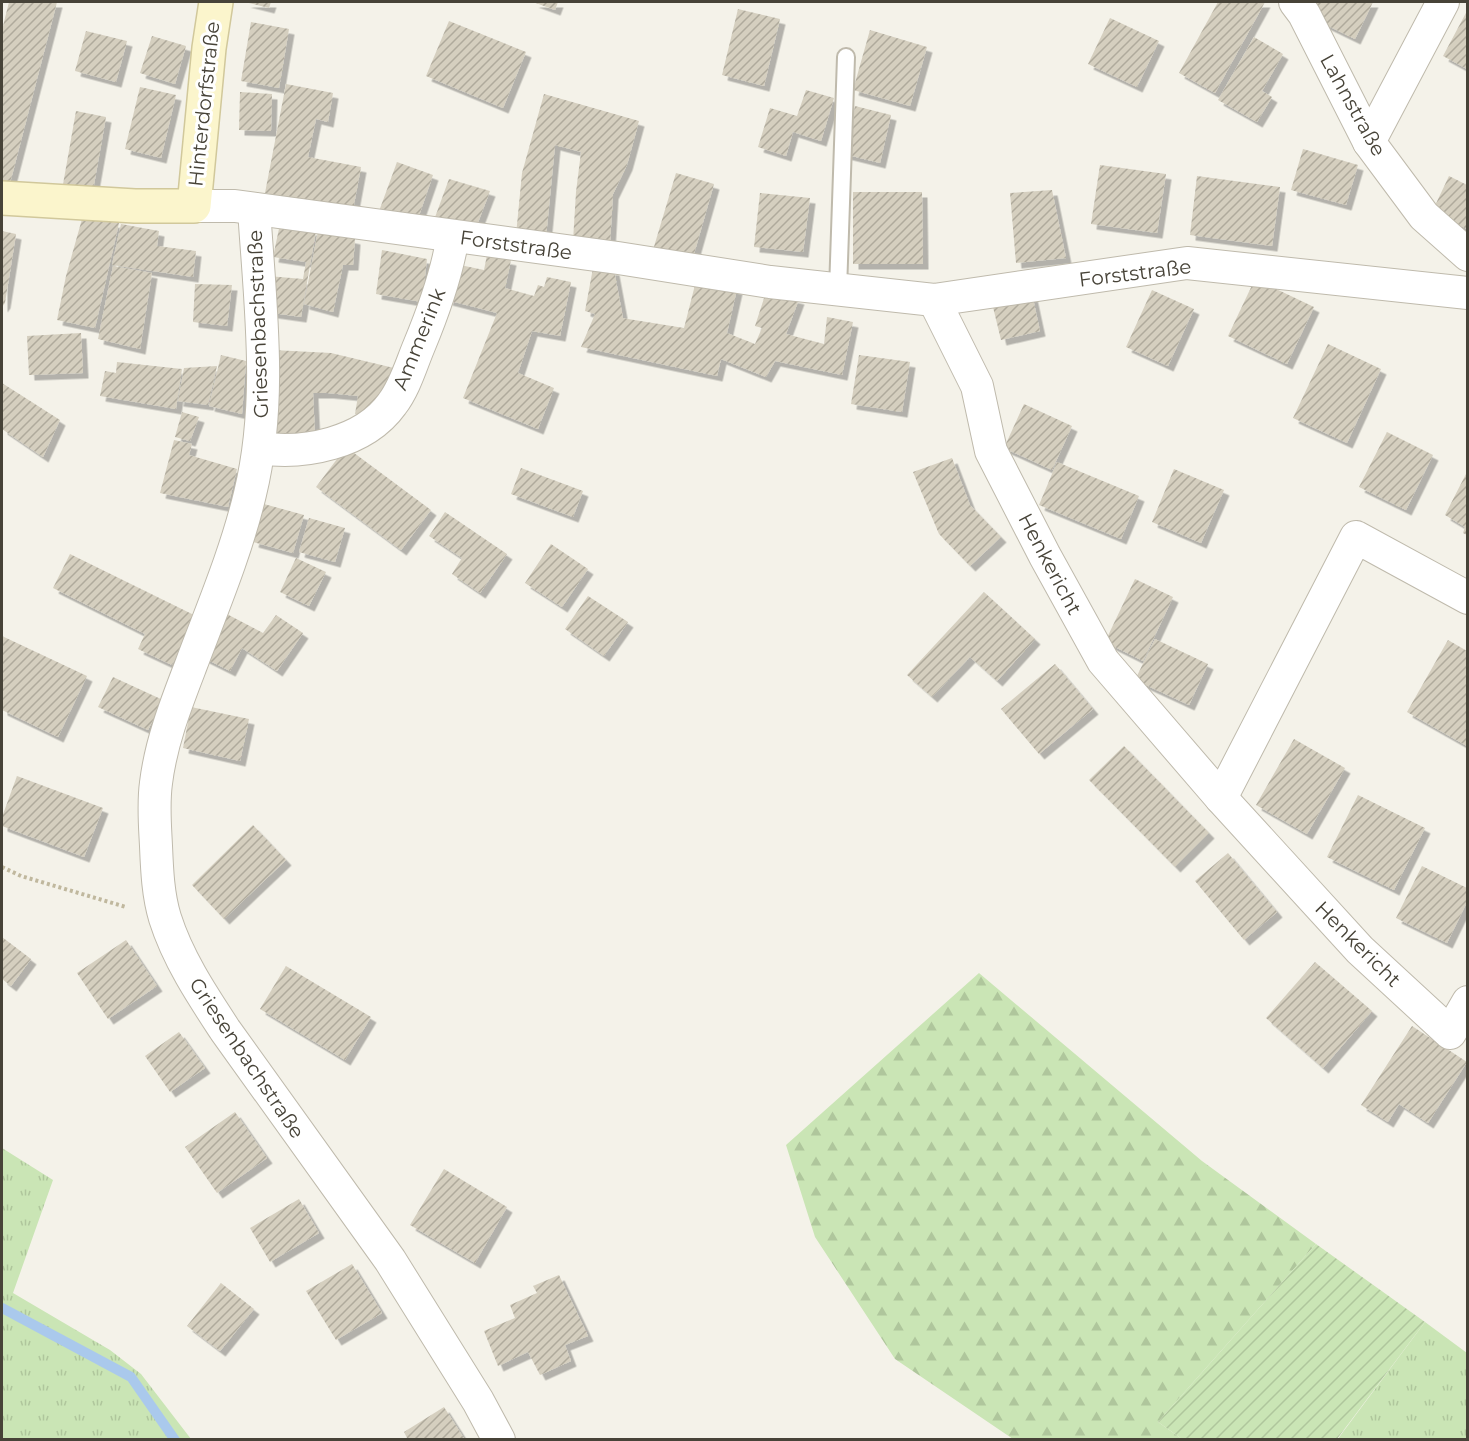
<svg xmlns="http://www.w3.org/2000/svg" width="1469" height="1441" font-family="Montserrat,sans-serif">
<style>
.grass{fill:url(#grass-tufts)}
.forest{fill:url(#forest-firs)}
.garden{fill:url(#garden-furrows)}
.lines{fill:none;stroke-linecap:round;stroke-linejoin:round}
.stream{stroke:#aac9ec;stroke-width:10}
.building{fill:url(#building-hatch);filter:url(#shadow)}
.lane-casing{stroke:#bfbaac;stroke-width:20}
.street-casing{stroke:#bfbaac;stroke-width:34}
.secondary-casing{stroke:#d1c89b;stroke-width:36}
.path{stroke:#c0b89e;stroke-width:4;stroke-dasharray:3 3;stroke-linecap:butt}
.lane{stroke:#fff;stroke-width:16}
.street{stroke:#fff;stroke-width:32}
.secondary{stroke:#fbf5cc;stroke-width:33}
.labels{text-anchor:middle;stroke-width:6;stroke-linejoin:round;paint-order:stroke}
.street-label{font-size:20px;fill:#474338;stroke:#fff}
</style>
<defs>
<pattern id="grass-tufts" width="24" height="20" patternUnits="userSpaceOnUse" patternTransform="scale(1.5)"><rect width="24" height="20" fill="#cae5b5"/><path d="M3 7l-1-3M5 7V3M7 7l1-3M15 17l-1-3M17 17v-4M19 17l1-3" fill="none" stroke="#afc69c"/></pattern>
<pattern id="forest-firs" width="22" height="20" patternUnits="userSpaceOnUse" patternTransform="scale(1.5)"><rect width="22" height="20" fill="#cae5b5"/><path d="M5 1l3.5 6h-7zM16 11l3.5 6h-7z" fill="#afc69c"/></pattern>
<pattern id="garden-furrows" width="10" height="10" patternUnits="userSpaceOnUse" patternTransform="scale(1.5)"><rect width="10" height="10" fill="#cae5b5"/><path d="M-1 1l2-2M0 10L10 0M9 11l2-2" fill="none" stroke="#afc69c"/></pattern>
<pattern id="building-hatch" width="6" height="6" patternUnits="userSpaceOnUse" patternTransform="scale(1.5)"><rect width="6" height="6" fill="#d5cfbf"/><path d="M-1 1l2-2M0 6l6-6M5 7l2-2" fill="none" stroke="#afaa9c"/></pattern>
<filter id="shadow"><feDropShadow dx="5.5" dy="5.5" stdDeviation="0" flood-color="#0004"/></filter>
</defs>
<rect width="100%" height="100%" fill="#f4f2e9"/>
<g class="grass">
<path d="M 2,1148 L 53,1180 L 13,1293 L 110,1350 L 141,1374 L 191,1439 L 2,1439 Z"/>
<path d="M 1425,1322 L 1467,1353 L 1467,1439 L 1337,1440 Z"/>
</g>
<path class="forest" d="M 979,973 L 1202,1161 L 1316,1244 L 1158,1422 L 1182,1439 L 1013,1439 L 895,1359 L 815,1237 L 786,1145 Z"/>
<path class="garden" d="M 1316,1244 L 1425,1322 L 1337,1439 L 1182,1439 L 1158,1422 Z"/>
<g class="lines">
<path class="stream" d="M 2,1308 L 131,1377 L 175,1440"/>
</g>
<g class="building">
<path d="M 9,2 L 57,2 L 10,183 L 2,181 L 2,30 Z"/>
<path d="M 245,2 L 271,2 L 269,8 Z"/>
<path d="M 533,2 L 558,2 L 555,10 Z"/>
<path d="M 1218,2 L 1265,2 L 1215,93 L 1179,73 Z"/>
<path d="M 1302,2 L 1373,2 L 1355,39 L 1316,20 Z"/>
<path d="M 738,9 L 780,19 L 764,86 L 722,75 Z"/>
<path d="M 1467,11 L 1467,69 L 1443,56 Z"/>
<path d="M 1110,18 L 1159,41 L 1137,87 L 1088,64 Z"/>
<path d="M 449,21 L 526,52 L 503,108 L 426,76 Z"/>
<path d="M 251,22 L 289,29 L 279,88 L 241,81 Z"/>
<path d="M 870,30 L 927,47 L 910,106 L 853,90 Z"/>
<path d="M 86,31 L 127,41 L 116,82 L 75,71 Z"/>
<path d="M 152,36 L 186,46 L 175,84 L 140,73 Z"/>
<path d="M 1254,37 L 1283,54 L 1262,91 L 1272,97 L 1257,122 L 1218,100 Z"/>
<path d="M 286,84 L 333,93 L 328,122 L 316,119 L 308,157 L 361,167 L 353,210 L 265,193 Z"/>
<path d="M 140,87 L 176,95 L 161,158 L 125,149 Z"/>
<path d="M 806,90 L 834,98 L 821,141 L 793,132 L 786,156 L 758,147 L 770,108 L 797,116 Z"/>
<path d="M 240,92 L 272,94 L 271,131 L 239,130 Z"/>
<path d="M 544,94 L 639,121 L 627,165 L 613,194 L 610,244 L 573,241 L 576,192 L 581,152 L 555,145 L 546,237 L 516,235 L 522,173 Z"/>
<path d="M 855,106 L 891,115 L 880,163 L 844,154 Z"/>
<path d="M 76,111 L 106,117 L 92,196 L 62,190 Z"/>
<path d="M 1303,149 L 1358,165 L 1346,205 L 1291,190 Z"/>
<path d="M 397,162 L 433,175 L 415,227 L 378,214 Z"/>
<path d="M 1100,165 L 1166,174 L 1157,233 L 1091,224 Z"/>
<path d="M 676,173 L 714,184 L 692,261 L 653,250 Z"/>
<path d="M 1197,176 L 1280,187 L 1272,246 L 1190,235 Z"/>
<path d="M 1449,176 L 1467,185 L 1467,229 L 1432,212 Z"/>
<path d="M 449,179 L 490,191 L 477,225 L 434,220 Z"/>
<path d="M 1052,190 L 1066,258 L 1016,263 L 1010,193 Z"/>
<path d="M 853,192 L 922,192 L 923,264 L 853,264 Z"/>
<path d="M 760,193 L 810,198 L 803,252 L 754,247 Z"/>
<path d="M 82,219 L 119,223 L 95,328 L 57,320 L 66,276 Z"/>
<path d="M 121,224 L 159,231 L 157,246 L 196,251 L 193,277 L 112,265 Z"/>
<path d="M 280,224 L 316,231 L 301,317 L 266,312 L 268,276 L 303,279 L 306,262 L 273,257 Z"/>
<path d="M 2,231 L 16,234 L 5,303 L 2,307 Z"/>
<path d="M 318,231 L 355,239 L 353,265 L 343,265 L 333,312 L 304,304 Z"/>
<path d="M 382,250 L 427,259 L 422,302 L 376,294 Z"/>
<path d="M 487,255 L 511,260 L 505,288 L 534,296 L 538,285 L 544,287 L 547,277 L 571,282 L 560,336 L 532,331 L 518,373 L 554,388 L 538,429 L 463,398 L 497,313 L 447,300 L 460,265 L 484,270 Z"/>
<path d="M 113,266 L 152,273 L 140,349 L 98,339 Z"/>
<path d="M 593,268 L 614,270 L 623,318 L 628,319 L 684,328 L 696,281 L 737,289 L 727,333 L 755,344 L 762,328 L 755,326 L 766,292 L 799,299 L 786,334 L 824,344 L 827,317 L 853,322 L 842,375 L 775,361 L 766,377 L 721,359 L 717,376 L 581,347 L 595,314 L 585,311 Z"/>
<path d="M 1255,279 L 1314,307 L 1287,364 L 1228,336 Z"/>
<path d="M 195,284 L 232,285 L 227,326 L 193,322 Z"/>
<path d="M 1152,290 L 1194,309 L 1168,366 L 1126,347 Z"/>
<path d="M 1032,294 L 1040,331 L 1001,340 L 992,303 Z"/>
<path d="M 81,333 L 83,373 L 29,375 L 27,336 Z"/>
<path d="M 1328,344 L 1381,369 L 1347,443 L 1293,418 Z"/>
<path d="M 273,350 L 331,353 L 394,368 L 376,406 L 364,417 L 355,414 L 358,396 L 328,393 L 313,393 L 315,435 L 271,437 Z"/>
<path d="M 221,355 L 246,361 L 242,414 L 209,406 Z"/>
<path d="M 859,355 L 910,362 L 902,412 L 851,404 Z"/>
<path d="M 117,362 L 182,369 L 176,409 L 100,396 L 105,371 L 116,373 Z"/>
<path d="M 217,366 L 208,405 L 178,401 L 184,368 Z"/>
<path d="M 2,383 L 60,420 L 43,457 L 2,429 Z"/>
<path d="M 1024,404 L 1072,426 L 1052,470 L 1004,448 Z"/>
<path d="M 182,412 L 199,417 L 190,441 L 175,437 Z"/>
<path d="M 1387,432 L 1433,455 L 1406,510 L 1359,487 Z"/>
<path d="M 174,440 L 192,444 L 189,455 L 237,469 L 228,507 L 160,493 Z"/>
<path d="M 346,447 L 431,510 L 401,550 L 316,487 Z"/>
<path d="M 952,458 L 970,505 L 1001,537 L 970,566 L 939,534 L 913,472 Z"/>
<path d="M 1057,462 L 1139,496 L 1121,539 L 1039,505 Z"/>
<path d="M 521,468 L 583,491 L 573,517 L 511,494 Z"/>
<path d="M 1174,469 L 1224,490 L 1201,543 L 1152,522 Z"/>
<path d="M 1467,472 L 1467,535 L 1463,533 L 1465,527 L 1445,515 Z"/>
<path d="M 264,504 L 304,515 L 293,553 L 253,542 Z"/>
<path d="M 445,512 L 507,554 L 480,593 L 452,574 L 462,558 L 429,536 Z"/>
<path d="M 309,518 L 345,528 L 335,562 L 299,552 Z"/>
<path d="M 551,544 L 588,569 L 562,607 L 525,583 Z"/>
<path d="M 70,554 L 196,616 L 172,665 L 138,649 L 145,634 L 53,588 Z"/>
<path d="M 296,558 L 326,572 L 309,606 L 280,592 Z"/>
<path d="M 1135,579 L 1173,597 L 1143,661 L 1105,642 Z"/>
<path d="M 984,592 L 1035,639 L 997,681 L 970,657 L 932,697 L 907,675 Z"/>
<path d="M 588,596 L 628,622 L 604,656 L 565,629 Z"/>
<path d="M 223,612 L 263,633 L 276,615 L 303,633 L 277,671 L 242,648 L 230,671 L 200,656 Z"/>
<path d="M 2,636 L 87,676 L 58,737 L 2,710 Z"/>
<path d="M 1155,639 L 1208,664 L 1189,705 L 1135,680 Z"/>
<path d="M 1448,640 L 1467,651 L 1467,746 L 1407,712 Z"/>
<path d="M 1055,664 L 1093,709 L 1039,754 L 1001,709 Z"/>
<path d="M 113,677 L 163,700 L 148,730 L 98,707 Z"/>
<path d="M 191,707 L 249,719 L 240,761 L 183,748 Z"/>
<path d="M 1294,739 L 1345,768 L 1307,834 L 1256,805 Z"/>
<path d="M 1124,746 L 1209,833 L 1175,867 L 1089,780 Z"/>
<path d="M 17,776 L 103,808 L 84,857 L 2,826 L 2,817 Z"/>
<path d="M 1358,795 L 1425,828 L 1394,890 L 1327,857 Z"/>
<path d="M 253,825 L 286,860 L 224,919 L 192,885 Z"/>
<path d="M 1228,853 L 1277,912 L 1244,940 L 1195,881 Z"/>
<path d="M 1422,866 L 1467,888 L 1467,902 L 1447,943 L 1396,918 Z"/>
<path d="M 2,937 L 31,959 L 11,986 L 2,979 Z"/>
<path d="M 126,940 L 157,986 L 108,1019 L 77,973 Z"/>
<path d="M 1315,962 L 1372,1011 L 1323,1068 L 1266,1018 Z"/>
<path d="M 286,966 L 371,1017 L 345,1060 L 260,1009 Z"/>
<path d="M 1412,1026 L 1467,1062 L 1428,1123 L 1399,1104 L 1388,1122 L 1361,1105 Z"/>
<path d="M 179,1032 L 205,1068 L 170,1092 L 145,1056 Z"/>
<path d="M 235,1112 L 267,1158 L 217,1193 L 185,1147 Z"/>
<path d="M 444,1169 L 507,1207 L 475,1263 L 410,1225 Z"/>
<path d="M 299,1199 L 319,1233 L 270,1262 L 250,1228 Z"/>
<path d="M 352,1264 L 382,1313 L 336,1340 L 306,1291 Z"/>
<path d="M 559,1275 L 588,1336 L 565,1345 L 571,1361 L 540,1375 L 528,1352 L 498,1366 L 484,1331 L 515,1318 L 510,1305 L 537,1293 L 533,1286 Z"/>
<path d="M 221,1283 L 254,1309 L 220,1351 L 187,1326 Z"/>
<path d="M 444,1407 L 465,1440 L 408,1440 L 404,1432 Z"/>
</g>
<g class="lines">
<defs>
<path id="lane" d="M 838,290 L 846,57"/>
<g id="street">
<path d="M 1295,2 L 1304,14 L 1369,142 L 1424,216 L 1468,255"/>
<path d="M 1369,142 L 1443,2"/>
<path d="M 194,206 L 235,206 L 618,258 L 770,282 L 934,300 L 1187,263 L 1468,293"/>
<path d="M 254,209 C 260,304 273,400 250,494 C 236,553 212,609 191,665 C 176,704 161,742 156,783 C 153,804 155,825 156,846 C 157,870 158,895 165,918 C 178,959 202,995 225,1030 L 390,1260 L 478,1401 L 499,1440"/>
<path d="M 934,300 L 977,386 L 991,451 L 1045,556 L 1103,661 L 1221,798 L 1360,950 L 1450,1033 L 1468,1002"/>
<path d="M 259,448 C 304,455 364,443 392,404 C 405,387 411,365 419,346 C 434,310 447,274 453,236"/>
<path d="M 1221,798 L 1356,537 L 1468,598"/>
</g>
<path id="secondary" d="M 2,198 L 135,206 L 194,206 L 209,48 L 216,2"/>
</defs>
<use href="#lane" class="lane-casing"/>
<use href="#street" class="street-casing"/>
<use href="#secondary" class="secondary-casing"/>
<path class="path" d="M 2,867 L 21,876 L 126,907"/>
<use href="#lane" class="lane"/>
<use href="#street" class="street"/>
<use href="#secondary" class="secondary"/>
</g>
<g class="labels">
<g class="street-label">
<text transform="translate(204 104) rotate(-84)" y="7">Hinterdorfstraße</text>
<text transform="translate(1353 105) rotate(61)" y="7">Lahnstraße</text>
<text transform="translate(516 245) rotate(8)" y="7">Forststraße</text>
<text transform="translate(1135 273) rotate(-7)" y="7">Forststraße</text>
<text transform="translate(258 324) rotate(-92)" y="7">Griesenbachstraße</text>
<text transform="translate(419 339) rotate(-68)" y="7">Ammerink</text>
<text transform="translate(1050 564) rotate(62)" y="7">Henkericht</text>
<text transform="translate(1358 944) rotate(45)" y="7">Henkericht</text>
<text transform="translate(247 1058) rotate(56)" y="7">Griesenbachstraße</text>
</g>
</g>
<rect width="1469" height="1441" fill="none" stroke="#474338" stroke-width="6"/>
</svg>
